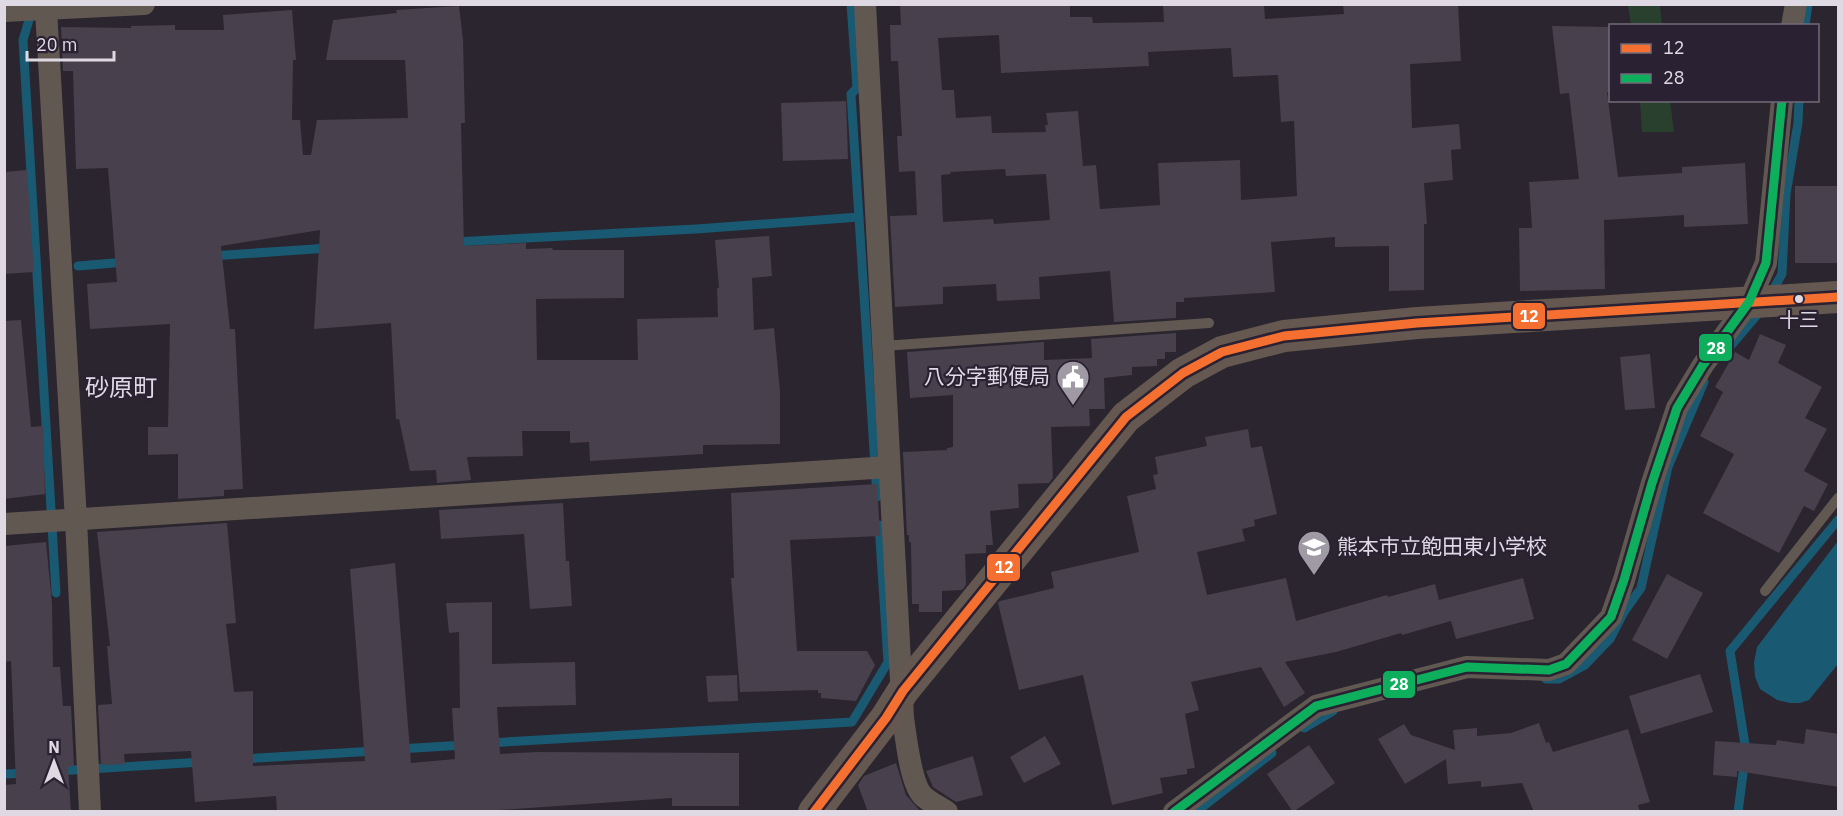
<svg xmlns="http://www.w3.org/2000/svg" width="1843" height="816" font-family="'IBM Plex Sans','Noto Sans JP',sans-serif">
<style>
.green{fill:#29402e}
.water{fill:#195971}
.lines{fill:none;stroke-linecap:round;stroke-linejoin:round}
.stream{stroke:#195971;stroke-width:9}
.building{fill:#48404d;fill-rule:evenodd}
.service{stroke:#625852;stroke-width:10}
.minor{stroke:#625852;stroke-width:22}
.secondary{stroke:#645850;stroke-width:32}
.bus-1-casing{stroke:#2a2132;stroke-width:14}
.bus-2-casing{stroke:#2a2132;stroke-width:14}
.bus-1{stroke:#f46f30;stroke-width:9}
.bus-2{stroke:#0daf5c;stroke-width:9}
.bus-dot{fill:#dfd9e4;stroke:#2a2132;stroke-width:2}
.labels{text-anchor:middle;stroke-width:4.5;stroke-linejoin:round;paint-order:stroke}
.bus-label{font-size:20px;fill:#dfd9e4;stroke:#2a2132}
.poi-label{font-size:21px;fill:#dfd9e4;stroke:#2a2132;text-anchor:end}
.quarter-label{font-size:24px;fill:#dfd9e4;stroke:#2a2132}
.line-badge{stroke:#2a2132;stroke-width:2}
.badge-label{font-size:16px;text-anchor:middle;font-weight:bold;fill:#fff}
</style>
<rect width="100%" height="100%" fill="#2a252e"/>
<g class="green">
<path d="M 1628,5 L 1660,5 L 1662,25 L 1631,25 Z"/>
<path d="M 1640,101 L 1670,101 L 1674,132 L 1642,132 Z"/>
</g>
<path class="water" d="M 1838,541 L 1838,664 L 1809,700 L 1800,703 L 1790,703 L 1777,700 L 1760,689 L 1755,677 L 1754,662 L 1757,647 Z"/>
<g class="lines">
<g class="stream">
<path d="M 851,4 L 857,88 L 851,94 L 877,497"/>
<path d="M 32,10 L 23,40 L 56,593"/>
<path d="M 1805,26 L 1808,4"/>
<path d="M 454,242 L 696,229 L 859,217"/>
<path d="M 212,256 L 329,248"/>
<path d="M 78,266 L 126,262"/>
<path d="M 1770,295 L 1782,274 L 1786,194 L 1798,123 L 1799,100"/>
<path d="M 1722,356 L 1762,309"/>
<path d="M 1546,679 L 1559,679 L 1585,665 L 1610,639 L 1624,612 L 1641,588 L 1668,467 L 1704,382"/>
<path d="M 1304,728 L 1333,711"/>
<path d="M 488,743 L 852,722 L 888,662 L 879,525"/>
<path d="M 398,749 L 465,745"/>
<path d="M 242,759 L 375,751"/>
<path d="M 57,771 L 202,762"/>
<path d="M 4,774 L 28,773"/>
<path d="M 1196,812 L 1272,753"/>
<path d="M 1738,812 L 1746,751 L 1730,651 L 1838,520"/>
</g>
</g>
<g class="building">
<path d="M 900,4 L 1070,4 L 1070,17 L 1092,17 L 1093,23 L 1164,22 L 1163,4 L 1264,4 L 1265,19 L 1344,14 L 1343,4 L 1458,4 L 1461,61 L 1410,64 L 1412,128 L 1459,124 L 1461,149 L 1451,150 L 1453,180 L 1424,183 L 1427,224 L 1424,224 L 1424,290 L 1389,291 L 1389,246 L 1335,247 L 1335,237 L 1271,242 L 1275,292 L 1184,298 L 1184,302 L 1176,302 L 1176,318 L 1114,322 L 1110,271 L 1039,277 L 1040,299 L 997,301 L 996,284 L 943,287 L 943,304 L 895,307 L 890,216 L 917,215 L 915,171 L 899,172 L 897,136 L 902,136 L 898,61 L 891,61 L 890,25 L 901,25 ZM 999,35 L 1001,73 L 1149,66 L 1148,52 L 1231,48 L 1233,77 L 1278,75 L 1281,122 L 1294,121 L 1297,196 L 1241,200 L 1240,160 L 1158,163 L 1160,205 L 1100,209 L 1096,165 L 1083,166 L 1078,111 L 1046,113 L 1048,125 L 1045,125 L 1046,132 L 992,133 L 991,116 L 956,118 L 954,90 L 942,90 L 938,38 ZM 1005,169 L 1006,176 L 1046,174 L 1050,220 L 994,224 L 993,219 L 943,222 L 941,175 L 951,174 L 950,172 Z"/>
<path d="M 459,6 L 463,40 L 465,123 L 461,123 L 464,246 L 526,243 L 526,249 L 552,248 L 553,250 L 624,250 L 624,298 L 536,299 L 537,360 L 638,360 L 637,319 L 718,317 L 717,288 L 719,288 L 715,240 L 769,236 L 772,276 L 752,278 L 754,330 L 774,328 L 780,391 L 780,444 L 703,445 L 703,454 L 590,461 L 589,442 L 570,443 L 570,431 L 522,431 L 523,456 L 467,457 L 471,480 L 437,483 L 436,470 L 410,471 L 399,419 L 396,419 L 391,323 L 314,329 L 320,230 L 221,246 L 230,329 L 235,329 L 243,489 L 224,490 L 224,496 L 178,499 L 178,454 L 148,455 L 148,427 L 168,427 L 170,324 L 90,329 L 87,284 L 117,282 L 108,168 L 76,169 L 73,71 L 63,71 L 61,27 L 131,28 L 131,26 L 175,25 L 175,30 L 224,30 L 223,15 L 292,10 L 296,60 L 293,60 L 292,120 L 300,120 L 303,155 L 311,155 L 317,120 L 408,118 L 405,60 L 326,60 L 333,20 L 397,13 L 396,10 Z"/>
<path d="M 1552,26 L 1609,27 L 1611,92 L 1607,92 L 1618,177 L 1682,173 L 1682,167 L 1745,163 L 1748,224 L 1684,227 L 1684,215 L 1604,220 L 1605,289 L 1520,291 L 1519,228 L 1532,228 L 1529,182 L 1579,179 L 1569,93 L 1560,94 Z"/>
<path d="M 846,101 L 848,159 L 783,161 L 781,103 Z"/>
<path d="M 27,170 L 34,272 L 4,274 L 4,172 Z"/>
<rect x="1795" y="186" width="44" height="77"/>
<path d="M 21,320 L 31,427 L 43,426 L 45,494 L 4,499 L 4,321 Z"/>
<path d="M 1176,333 L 1176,352 L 1165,352 L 1165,359 L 1157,359 L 1157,366 L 1132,367 L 1132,375 L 1104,378 L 1105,409 L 1089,409 L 1090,426 L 1051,427 L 1053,478 L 1049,483 L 1018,484 L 1019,508 L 990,511 L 993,545 L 986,545 L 986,553 L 965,554 L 966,585 L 962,590 L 942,591 L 942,612 L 919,612 L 919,604 L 912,604 L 911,542 L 909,542 L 909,535 L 907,535 L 903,452 L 947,450 L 947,448 L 953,447 L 953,395 L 910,398 L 907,352 L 1044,342 L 1044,360 L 1092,358 L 1091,339 Z"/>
<path d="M 1760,334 L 1786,345 L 1778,363 L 1822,387 L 1805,418 L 1827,429 L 1804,471 L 1828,484 L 1814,511 L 1804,506 L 1779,553 L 1703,513 L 1734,454 L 1700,436 L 1723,392 L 1715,387 L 1735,352 L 1749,360 Z"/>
<path d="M 1650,354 L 1655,408 L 1625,410 L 1620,357 Z"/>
<path d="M 1248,429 L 1251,448 L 1262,446 L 1277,514 L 1254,520 L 1255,526 L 1242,529 L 1245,541 L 1197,552 L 1207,595 L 1286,578 L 1296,621 L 1387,595 L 1388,597 L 1435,584 L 1439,600 L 1523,578 L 1534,619 L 1456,639 L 1451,621 L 1402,635 L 1401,633 L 1336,652 L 1285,662 L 1305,693 L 1284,707 L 1261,667 L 1191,682 L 1199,710 L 1185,714 L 1195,768 L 1187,769 L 1187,774 L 1160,778 L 1163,793 L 1112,805 L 1083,675 L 1019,690 L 998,603 L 1000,601 L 1054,588 L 1051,572 L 1139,552 L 1127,496 L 1156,489 L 1153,475 L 1158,474 L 1155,457 L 1207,446 L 1205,437 Z"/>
<path d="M 877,484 L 880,536 L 790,540 L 797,651 L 867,651 L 875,665 L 856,701 L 821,698 L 821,693 L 818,693 L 818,690 L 740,692 L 731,578 L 734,578 L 731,493 Z"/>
<path d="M 563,503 L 566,561 L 569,561 L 572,606 L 530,609 L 524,534 L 441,539 L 439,510 Z"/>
<path d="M 227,523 L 236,623 L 226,624 L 234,692 L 253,691 L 253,766 L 365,761 L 350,569 L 395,563 L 411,763 L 455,759 L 452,708 L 460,708 L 459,632 L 449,633 L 446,603 L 492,602 L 492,664 L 575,662 L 576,705 L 497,707 L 500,754 L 537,752 L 739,753 L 739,806 L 672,806 L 672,798 L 471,812 L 277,812 L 276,796 L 195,802 L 191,751 L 124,754 L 125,764 L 101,765 L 98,705 L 112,704 L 107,646 L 110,646 L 97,532 Z"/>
<path d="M 46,542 L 52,604 L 53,667 L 60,667 L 63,706 L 71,706 L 74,766 L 68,767 L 71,812 L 4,812 L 4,785 L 16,784 L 11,661 L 4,662 L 4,546 Z"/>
<path d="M 1667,574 L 1703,593 L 1667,659 L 1632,640 Z"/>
<path d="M 1700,674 L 1713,712 L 1641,734 L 1629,696 Z"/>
<path d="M 737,675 L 738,701 L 708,702 L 706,676 Z"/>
<path d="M 1539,723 L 1546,743 L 1549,742 L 1553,752 L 1628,729 L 1650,802 L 1638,805 L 1640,812 L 1534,812 L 1522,783 L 1481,787 L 1481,781 L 1448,784 L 1446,759 L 1405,784 L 1378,739 L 1404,724 L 1411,735 L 1455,750 L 1453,730 L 1477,728 L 1477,736 L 1511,733 Z"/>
<path d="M 1806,729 L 1839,734 L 1839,787 L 1737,771 L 1737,777 L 1713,775 L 1715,741 L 1776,745 L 1777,740 L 1804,744 Z"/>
<path d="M 1045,736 L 1061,764 L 1024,783 L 1010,757 Z"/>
<path d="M 1309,745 L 1335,783 L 1293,812 L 1267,774 Z"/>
<path d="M 973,756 L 983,795 L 956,802 L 933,787 L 926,771 Z"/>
<path d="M 896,763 L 906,795 L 921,812 L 868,812 L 858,785 L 864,776 Z"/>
</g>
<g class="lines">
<g class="service">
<path d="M 883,346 L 1209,323"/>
<path d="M 1765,591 L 1838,498"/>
</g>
<g class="minor">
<path d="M 865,4 L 903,718 C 906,736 910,783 923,796 C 929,802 940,807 947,812"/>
<path d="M 46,10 L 76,520 L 90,812"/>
<path d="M 4,11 L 144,4"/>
<path d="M 1792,26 L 1796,4"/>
<path d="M 4,524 L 889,467"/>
<path d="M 1174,812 L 1316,706 L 1467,667 L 1549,670 L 1566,664 L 1611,617 L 1624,580 L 1652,483 L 1677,408 L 1703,365 L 1749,302 L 1766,263 L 1782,100"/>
</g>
<path class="secondary" d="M 814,812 L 886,718 L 903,691 L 1126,417 L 1183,373 L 1222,352 L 1284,336 L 1417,323 L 1838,297"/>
<defs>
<path id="bus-1" d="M 814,812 L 886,718 L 903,691 L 1126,417 L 1183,373 L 1222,352 L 1284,336 L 1417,323 L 1838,297"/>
<path id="bus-2" d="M 1174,812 L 1316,706 L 1467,667 L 1549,670 L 1566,664 L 1611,617 L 1624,580 L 1652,483 L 1677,408 L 1703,365 L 1749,302 L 1766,263 L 1782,100"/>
</defs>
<use href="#bus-1" class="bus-1-casing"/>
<use href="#bus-2" class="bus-2-casing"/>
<use href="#bus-1" class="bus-1"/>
<use href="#bus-2" class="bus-2"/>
</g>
<defs>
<symbol id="civic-pin" viewBox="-11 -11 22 30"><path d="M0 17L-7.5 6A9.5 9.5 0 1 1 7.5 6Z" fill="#a09aa4" stroke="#2a2132"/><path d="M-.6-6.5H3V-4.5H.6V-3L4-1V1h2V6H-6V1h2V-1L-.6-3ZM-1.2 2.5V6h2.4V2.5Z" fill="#fff"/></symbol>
<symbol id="school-pin" viewBox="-11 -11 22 30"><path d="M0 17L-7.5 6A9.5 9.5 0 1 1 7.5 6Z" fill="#a09aa4" stroke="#2a2132"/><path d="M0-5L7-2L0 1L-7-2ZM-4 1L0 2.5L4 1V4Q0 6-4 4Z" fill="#fff"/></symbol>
</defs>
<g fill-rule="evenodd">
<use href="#civic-pin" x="1054" y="358" width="38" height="52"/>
<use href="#school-pin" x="1295" y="528" width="38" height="52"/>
</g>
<circle class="bus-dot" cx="1799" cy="299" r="5"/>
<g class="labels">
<g class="bus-label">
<text x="1799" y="327">十三</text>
</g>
<g class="poi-label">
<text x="1050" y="384">八分字郵便局</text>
<text x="1337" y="554" text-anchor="start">熊本市立飽田東小学校</text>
</g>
<g class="quarter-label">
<text x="121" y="396">砂原町</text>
</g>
</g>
<g class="line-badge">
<rect x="1512" y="302" width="34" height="28" rx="6" fill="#f46f30"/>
<rect x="1698" y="333" width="35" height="29" rx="6" fill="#0daf5c"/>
<rect x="986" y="553" width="35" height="29" rx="6" fill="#f46f30"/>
<rect x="1382" y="670" width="34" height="29" rx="6" fill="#0daf5c"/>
</g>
<g class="badge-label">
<text x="1529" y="322">12</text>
<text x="1716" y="354">28</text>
<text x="1004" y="573">12</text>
<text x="1399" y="690">28</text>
</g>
<rect width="1843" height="816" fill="none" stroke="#dfd9e4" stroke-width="12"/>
<rect x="1609" y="24" width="210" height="78" fill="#2a2132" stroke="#726b79" stroke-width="1.5"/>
<rect x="1621" y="44" width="30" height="9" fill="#f46f30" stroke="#726b79" stroke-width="1.5"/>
<text x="1663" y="54" font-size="18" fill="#dfd9e4">12</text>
<rect x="1621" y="74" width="30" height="9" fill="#0daf5c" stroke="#726b79" stroke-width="1.5"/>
<text x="1663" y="84" font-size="18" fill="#dfd9e4">28</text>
<g transform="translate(54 762)" stroke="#2a2132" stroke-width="4.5" paint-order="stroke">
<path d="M0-4.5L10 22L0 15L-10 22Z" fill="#dfd9e4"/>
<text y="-9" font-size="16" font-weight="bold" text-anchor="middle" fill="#dfd9e4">N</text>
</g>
<path d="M27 51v9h87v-9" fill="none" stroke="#dfd9e4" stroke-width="3"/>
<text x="36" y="51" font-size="18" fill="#dfd9e4" stroke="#2a2132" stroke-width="4.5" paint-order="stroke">20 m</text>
</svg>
